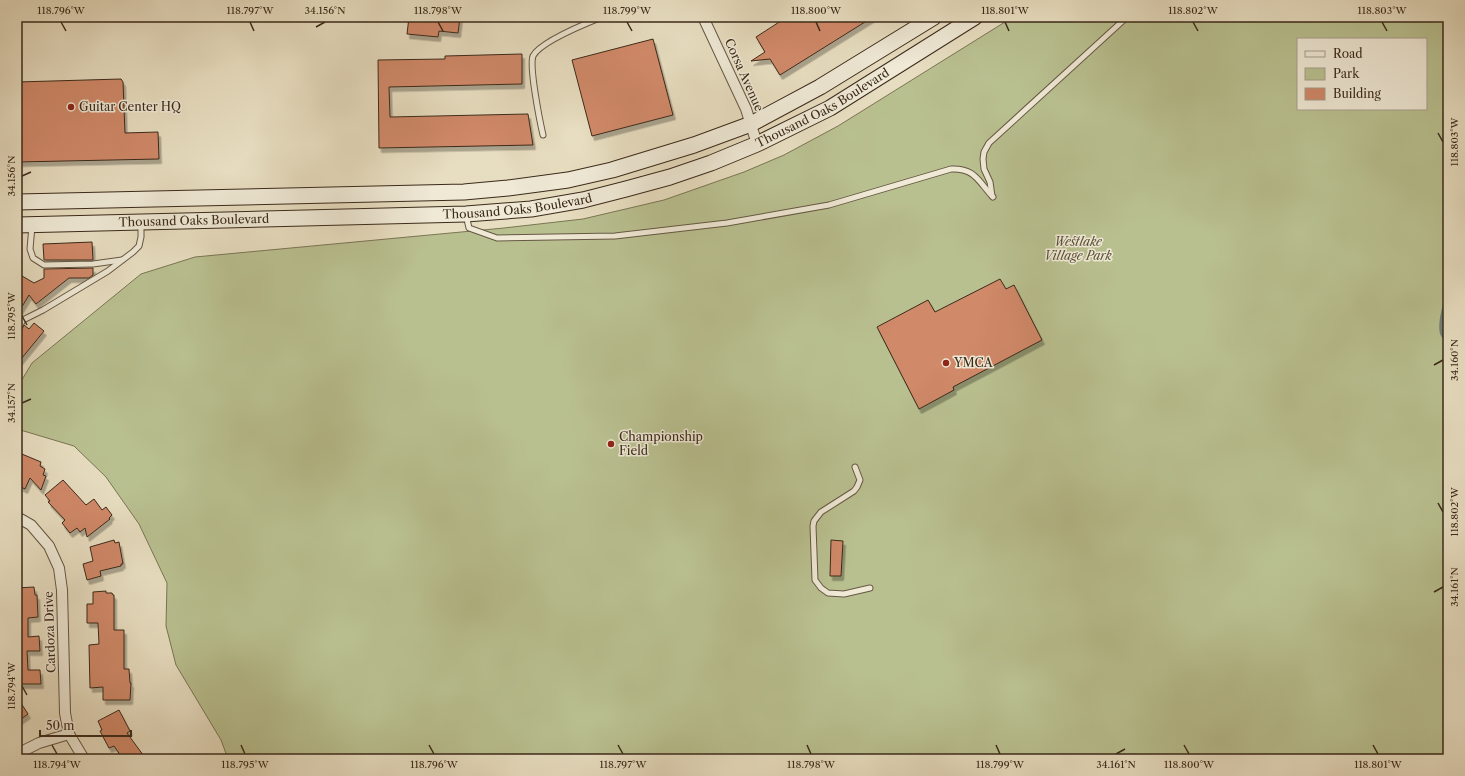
<svg xmlns="http://www.w3.org/2000/svg" width="1465" height="776" font-family="'Libre Caslon Text',serif">
<style>
.green{fill:#b9c090;stroke:#7a7555;fill-rule:evenodd}
.lines{fill:none;stroke-linecap:round;stroke-linejoin:round}
.stream{stroke:#728179;stroke-width:3.5}
.building{fill:#d08969;stroke:#3b2a1a;filter:url(#shadow)}
.service-casing{stroke:#665744;stroke-width:7}
.minor-casing{stroke:#665744;stroke-width:12}
.secondary-casing{stroke:#3b2a1a;stroke-width:17}
.service{stroke:#efe9d6;stroke-width:5}
.minor{stroke:#efe9d6;stroke-width:10}
.secondary{stroke:#efe9d6;stroke-width:15}
.ticks{fill:none;stroke:#3b2a1a;stroke-width:1.5}
.poi-dot{fill:#8f2418;stroke:#efe9d6;stroke-width:1.5}
.labels{text-anchor:middle;stroke-width:3;stroke-linejoin:round;paint-order:stroke}
.street-label{font-size:12px;fill:#3b2a1a;stroke:#efe9d6}
.poi-label{font-size:12px;fill:#3b2a1a;stroke:#efe9d6;text-anchor:start}
.park-label{font-size:12px;font-style:italic;fill:#5a5038;stroke:#efe9d6}
.neatline{fill:none;stroke:#3b2a1a;stroke-width:1.5}
.ticks-label{font-size:10px;text-anchor:middle;fill:#3b2a1a}
</style>
<defs>
<filter id="shadow"><feDropShadow dx="2.5" dy="4.5" stdDeviation="0" flood-color="#0004"/></filter>
</defs>
<rect width="100%" height="100%" fill="#e7ddc0"/>
<filter id="stains"><feTurbulence type="fractalNoise" baseFrequency=".005" numOctaves="4"/><feColorMatrix values="0 0 0 0 .2 0 0 0 0 .09 0 0 0 0 .02 0 0 0 .5 -.17"/></filter>
<radialGradient id="worn" r=".72"><stop offset=".6" stop-color="#630" stop-opacity="0"/><stop offset="1" stop-color="#630" stop-opacity=".3"/></radialGradient>
<path class="green" d="M 1013,17 L 1448,17 L 1448,759 L 228,759 L 221,740 L 176,665 L 166,626 L 167,583 L 139,524 L 106,477 L 74,446 L 17,429 L 17,388 L 32,363 L 141,274 L 195,257 L 504,228 L 583,219 L 664,200 L 744,172 L 784,155 L 838,126 ZM 1298,39 L 1426,39 L 1426,109 L 1298,109 Z"/>
<g class="lines">
<g class="stream">
<path d="M 1446,242 L 1448,259"/>
<path d="M 1448,293 C 1445,303 1438,324 1442,334 C 1443,337 1446,340 1448,342"/>
</g>
</g>
<g class="building">
<path d="M 409,17 L 460,17 L 458,33 L 439,31 L 438,37 L 407,34 Z"/>
<path d="M 787,17 L 873,17 L 780,75 L 770,59 L 751,61 L 765,52 L 756,37 Z"/>
<path d="M 653,39 L 673,115 L 592,136 L 572,60 Z"/>
<path d="M 522,54 L 522,84 L 389,87 L 390,117 L 528,114 L 533,145 L 379,148 L 378,60 L 445,59 L 445,56 Z"/>
<path d="M 121,79 L 123,82 L 125,133 L 158,132 L 159,159 L 17,162 L 17,82 Z"/>
<path d="M 92,242 L 93,260 L 44,260 L 43,244 Z"/>
<path d="M 93,268 L 93,275 L 89,278 L 69,278 L 36,304 L 29,295 L 17,315 L 17,273 L 34,283 L 44,278 L 44,269 Z"/>
<path d="M 1000,279 L 1006,289 L 1014,285 L 1042,340 L 953,387 L 954,390 L 919,409 L 877,327 L 928,300 L 935,312 Z"/>
<path d="M 34,323 L 44,331 L 17,364 L 17,349 L 20,333 L 24,325 L 29,329 Z"/>
<path d="M 17,452 L 41,462 L 40,466 L 45,469 L 43,475 L 46,476 L 41,490 L 30,478 L 25,489 L 17,485 Z"/>
<path d="M 63,480 L 86,505 L 94,499 L 102,510 L 106,507 L 112,515 L 109,518 L 110,519 L 87,537 L 85,528 L 80,532 L 77,528 L 70,533 L 62,523 L 65,520 L 48,502 L 50,501 L 45,495 Z"/>
<path d="M 114,540 L 115,543 L 119,542 L 123,564 L 121,564 L 121,566 L 100,571 L 101,576 L 87,580 L 83,564 L 93,561 L 90,547 Z"/>
<path d="M 831,540 L 843,541 L 841,576 L 830,576 Z"/>
<path d="M 34,587 L 35,595 L 37,595 L 38,617 L 28,618 L 28,637 L 39,636 L 40,651 L 27,651 L 28,670 L 40,670 L 41,684 L 17,684 L 17,588 Z"/>
<path d="M 106,591 L 106,593 L 112,593 L 113,595 L 114,595 L 114,630 L 124,630 L 124,669 L 129,669 L 130,683 L 131,683 L 130,700 L 103,700 L 103,687 L 90,688 L 89,645 L 99,644 L 98,623 L 87,623 L 87,604 L 93,604 L 93,592 Z"/>
<path d="M 17,697 L 28,714 L 17,722 Z"/>
<path d="M 119,710 L 130,731 L 127,733 L 146,759 L 123,759 L 114,746 L 109,748 L 100,731 L 102,730 L 98,721 Z"/>
</g>
<g class="lines">
<defs>
<g id="service">
<path d="M 543,135 C 540,122 529,67 533,56 C 540,42 587,23 602,17"/>
<path d="M 992,196 L 990,182 L 984,169 L 983,159 L 984,152 L 989,143 L 1127,17"/>
<path d="M 466,215 L 469,228 L 497,238 L 615,236 L 727,223 L 829,205 L 951,169 C 975,168 978,181 993,197"/>
<path d="M 32,226 L 30,249 L 33,258 L 44,265 L 93,264 L 122,260"/>
<path d="M 17,330 L 23,320 L 43,310 L 108,271 L 133,252 L 139,246 L 141,237 L 141,223"/>
<path d="M 855,467 L 860,480 L 857,487 L 854,491 L 821,512 L 814,521 L 813,526 L 815,580 L 821,588 L 828,593 L 844,594 L 870,588"/>
</g>
<g id="minor">
<path d="M 703,17 L 746,109 L 757,144"/>
<path d="M 17,517 L 31,525 L 49,546 L 59,568 L 62,590 L 65,713 L 69,734 L 84,759"/>
<path d="M 17,754 L 39,743 L 69,734"/>
</g>
<g id="secondary">
<path d="M 17,202 L 464,192 L 508,188 L 568,180 L 612,170 L 694,145 L 751,124 L 820,87 L 934,17"/>
<path id="s1" d="M 17,225 L 466,214 L 531,209 L 583,200 L 626,189 L 670,177 L 711,163 L 757,144 L 830,108 L 975,17"/>
</g>
</defs>
<use href="#service" class="service-casing"/>
<use href="#minor" class="minor-casing"/>
<use href="#secondary" class="secondary-casing"/>
<use href="#service" class="service"/>
<use href="#minor" class="minor"/>
<use href="#secondary" class="secondary"/>
</g>
<path class="ticks" d="M 61,22 L 66,31M 250,22 L 254,31M 438,22 L 443,31M 627,22 L 632,31M 816,22 L 820,31M 1005,22 L 1009,31M 1193,22 L 1198,31M 1382,22 L 1387,31M 316,27 L 325,22M 1438,133 L 1443,142M 22,176 L 31,172M 22,316 L 27,325M 1434,365 L 1443,360M 22,403 L 31,399M 1438,503 L 1443,512M 1434,592 L 1443,587M 22,686 L 27,695M 52,745 L 57,754M 241,745 L 245,754M 429,745 L 434,754M 618,745 L 623,754M 807,745 L 811,754M 996,745 L 1000,754M 1184,745 L 1189,754M 1373,745 L 1378,754M 1116,754 L 1125,749"/>
<g class="poi-dot">
<circle cx="71" cy="107" r="4"/>
<circle cx="946" cy="363" r="4"/>
<circle cx="611" cy="444" r="4"/>
</g>
<g class="labels">
<g class="street-label">
<text transform="translate(744 75) rotate(66)" y="4">Corsa Avenue</text>
<text dy="4" stroke="none"><textPath href="#s1" startOffset="825">Thousand Oaks Boulevard</textPath></text>
<text dy="4" stroke="none"><textPath href="#s1" startOffset="501">Thousand Oaks Boulevard</textPath></text>
<text dy="4" stroke="none"><textPath href="#s1" startOffset="177">Thousand Oaks Boulevard</textPath></text>
<text transform="translate(50 632) rotate(-92)" y="4">Cardoza Drive</text>
</g>
<g class="poi-label">
<text x="79" y="111">Guitar Center HQ</text>
<text x="954" y="367">YMCA</text>
<text x="619" y="441">Championship<tspan x="619" dy="14">Field</tspan></text>
</g>
<g class="park-label">
<text x="1078" y="246">Westlake<tspan x="1078" dy="14">Village Park</tspan></text>
</g>
</g>
<rect width="1465" height="776" fill="none" stroke="#e7ddc0" stroke-width="44"/>
<rect x="1297" y="38" width="130" height="72" fill="#efe9d6" stroke="#a79d8b"/>
<rect x="1305" y="51" width="20" height="6" fill="#efe9d6" stroke="#a79d8b"/>
<text x="1333" y="58" font-size="12" fill="#3b2a1a">Road</text>
<rect x="1305" y="68" width="20" height="12" fill="#b9c090" stroke="#a79d8b"/>
<text x="1333" y="78" font-size="12" fill="#3b2a1a">Park</text>
<rect x="1305" y="88" width="20" height="12" fill="#d08969" stroke="#a79d8b"/>
<text x="1333" y="98" font-size="12" fill="#3b2a1a">Building</text>
<path d="M40 730v6h91v-6" fill="none" stroke="#3b2a1a" stroke-width="2"/>
<text x="46" y="730" font-size="12" fill="#3b2a1a" stroke="#efe9d6" stroke-width="3" paint-order="stroke">50 m</text>
<rect x="22" y="22" width="1421" height="732" class="neatline"/>
<g class="ticks-label">
<text x="61" y="14">118.796°W</text>
<text x="250" y="14">118.797°W</text>
<text x="325" y="14">34.156°N</text>
<text x="438" y="14">118.798°W</text>
<text x="627" y="14">118.799°W</text>
<text x="816" y="14">118.800°W</text>
<text x="1005" y="14">118.801°W</text>
<text x="1193" y="14">118.802°W</text>
<text x="1382" y="14">118.803°W</text>
<text transform="translate(1454 142) rotate(-90)" y="4">118.803°W</text>
<text transform="translate(11 176) rotate(-90)" y="4">34.156°N</text>
<text transform="translate(11 316) rotate(-90)" y="4">118.795°W</text>
<text transform="translate(1454 360) rotate(-90)" y="4">34.160°N</text>
<text transform="translate(11 403) rotate(-90)" y="4">34.157°N</text>
<text transform="translate(1454 512) rotate(-90)" y="4">118.802°W</text>
<text transform="translate(1454 587) rotate(-90)" y="4">34.161°N</text>
<text transform="translate(11 686) rotate(-90)" y="4">118.794°W</text>
<text x="57" y="768">118.794°W</text>
<text x="245" y="768">118.795°W</text>
<text x="434" y="768">118.796°W</text>
<text x="623" y="768">118.797°W</text>
<text x="811" y="768">118.798°W</text>
<text x="1000" y="768">118.799°W</text>
<text x="1116" y="768">34.161°N</text>
<text x="1189" y="768">118.800°W</text>
<text x="1378" y="768">118.801°W</text>
</g>
<rect width="100%" height="100%" filter="url(#stains)"/>
<rect width="100%" height="100%" fill="url(#worn)"/>
</svg>
